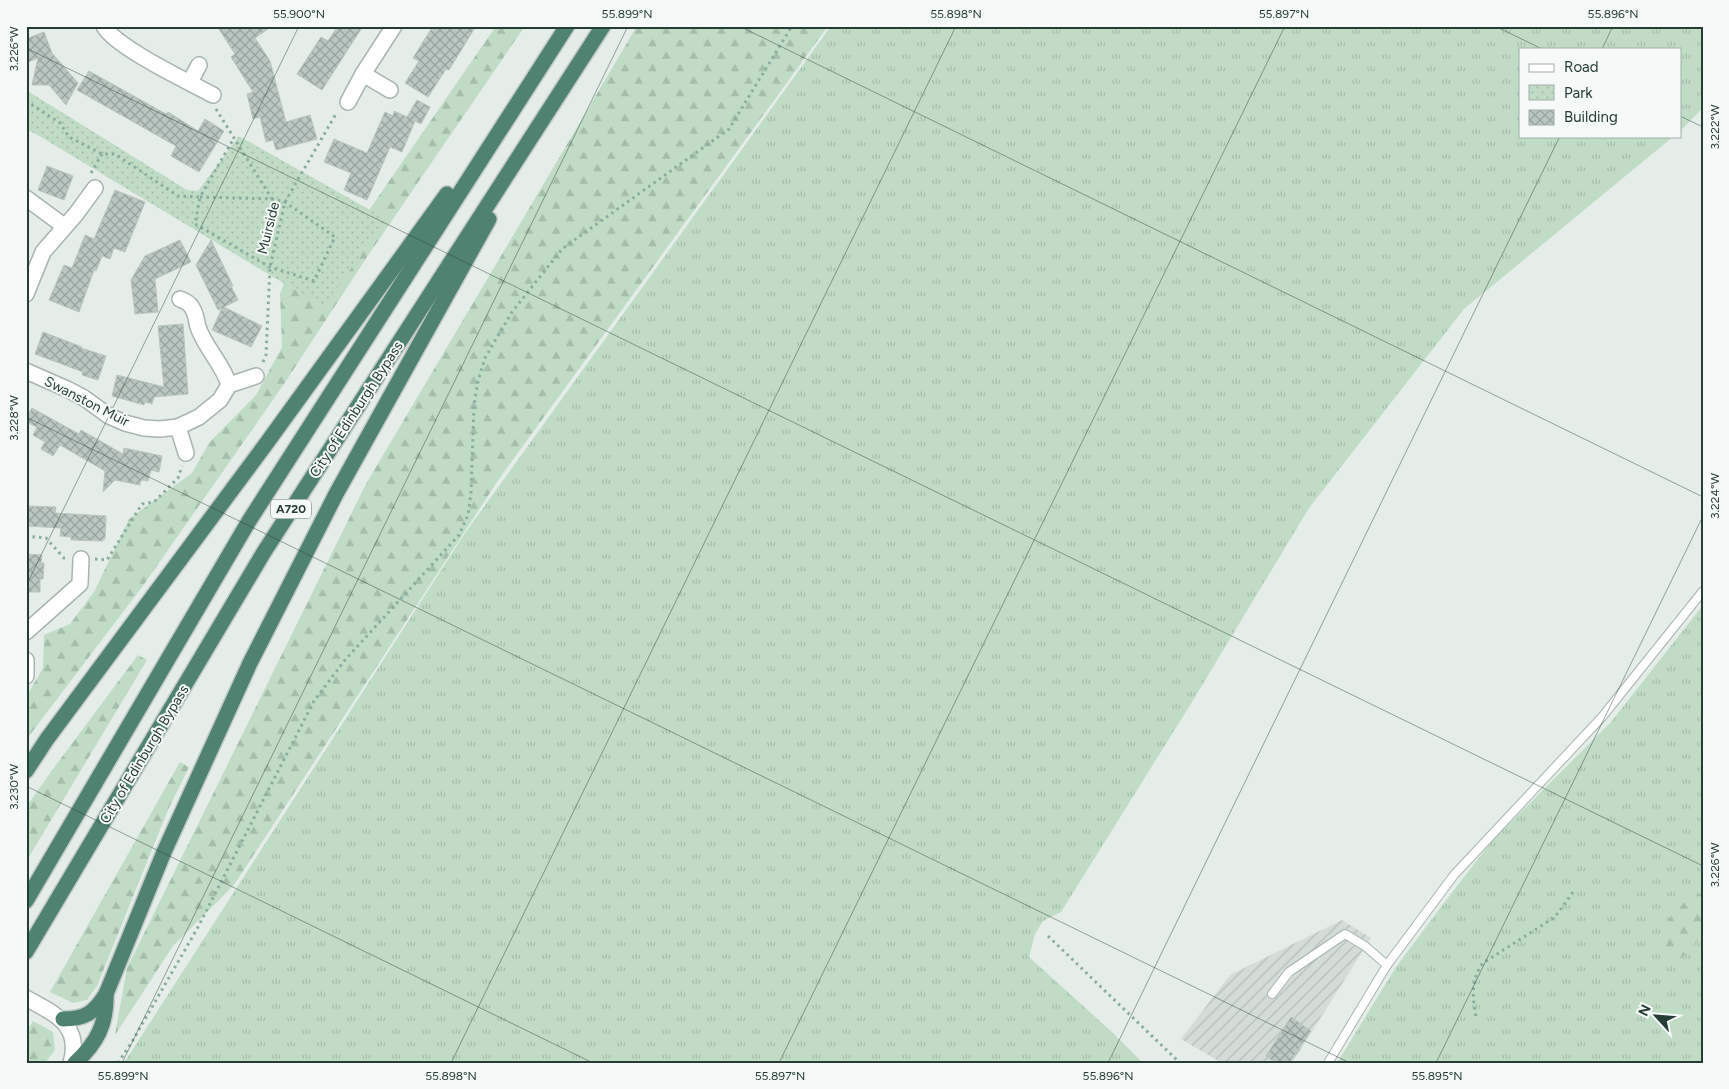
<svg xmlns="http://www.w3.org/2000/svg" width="1729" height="1089" font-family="Figtree,sans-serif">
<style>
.industrial{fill:url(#industrial-furrows)}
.grass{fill:url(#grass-tufts)}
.forest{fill:url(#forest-firs)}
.park{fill:url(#park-dots)}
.building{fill:url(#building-cross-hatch);stroke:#b8c6bf}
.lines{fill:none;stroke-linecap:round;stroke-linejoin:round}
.service-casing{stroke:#a8b5ae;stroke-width:10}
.minor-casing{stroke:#a8b5ae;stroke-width:18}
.tertiary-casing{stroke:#a8b5ae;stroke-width:18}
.trunk-casing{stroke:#c2c9c6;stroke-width:18}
.path{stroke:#88ad9e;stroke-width:3;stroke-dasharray:2.5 4;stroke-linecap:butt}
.service{stroke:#fff;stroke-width:8}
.minor{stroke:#fff;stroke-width:15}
.tertiary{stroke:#fff;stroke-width:15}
.trunk{stroke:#508272;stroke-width:15}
.ticks{fill:none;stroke:#253d34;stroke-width:1;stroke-opacity:0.45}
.labels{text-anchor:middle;stroke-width:4;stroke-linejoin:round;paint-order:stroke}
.shield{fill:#f5f9f7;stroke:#63756e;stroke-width:1}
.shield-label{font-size:12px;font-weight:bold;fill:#253d34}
.street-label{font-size:14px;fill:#253d34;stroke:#f5f9f7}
.neatline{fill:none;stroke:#253d34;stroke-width:2}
.ticks-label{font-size:12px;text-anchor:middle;fill:#253d34}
</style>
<defs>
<pattern id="industrial-furrows" width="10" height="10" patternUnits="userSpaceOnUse" patternTransform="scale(1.25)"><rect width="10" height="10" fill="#d3dcd7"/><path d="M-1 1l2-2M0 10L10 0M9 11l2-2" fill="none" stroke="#b5beb9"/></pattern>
<pattern id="grass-tufts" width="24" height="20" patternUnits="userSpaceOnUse" patternTransform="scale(1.25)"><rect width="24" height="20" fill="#c0dcc5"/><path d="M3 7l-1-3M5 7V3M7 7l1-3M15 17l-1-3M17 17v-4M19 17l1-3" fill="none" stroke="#a5beaa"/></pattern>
<pattern id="forest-firs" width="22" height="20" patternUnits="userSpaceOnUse" patternTransform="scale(1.25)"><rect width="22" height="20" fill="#c0dcc5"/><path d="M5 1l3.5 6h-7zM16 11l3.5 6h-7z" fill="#a5beaa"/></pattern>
<pattern id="park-dots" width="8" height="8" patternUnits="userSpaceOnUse" patternTransform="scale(1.25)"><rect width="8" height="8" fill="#c0dcc5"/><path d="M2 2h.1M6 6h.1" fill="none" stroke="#a5beaa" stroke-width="1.8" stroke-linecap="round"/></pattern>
<pattern id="building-cross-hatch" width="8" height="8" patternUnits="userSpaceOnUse" patternTransform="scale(1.25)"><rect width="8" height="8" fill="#bac7c1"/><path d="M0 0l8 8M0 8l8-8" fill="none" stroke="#97a39e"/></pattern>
</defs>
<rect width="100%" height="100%" fill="#e5ede8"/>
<path class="industrial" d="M 1342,920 L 1371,938 L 1292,1063 L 1222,1063 L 1181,1039 L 1230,975 Z"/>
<g class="grass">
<path d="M 831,26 L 1703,26 L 1703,108 L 1680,131 L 1680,49 L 1520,49 L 1520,136 L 1674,136 L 1464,309 L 1309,508 L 1192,702 L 1061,912 L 1043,921 L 1035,934 L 1029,957 L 1114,1034 L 1143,1063 L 124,1063 L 465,533 Z"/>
<path d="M 1703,605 L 1703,1063 L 1337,1063 L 1396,967 L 1447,899 L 1492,841 L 1611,722 Z"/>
</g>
<g class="forest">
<path d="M 496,26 L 525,26 L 367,257 L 284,384 L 145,583 L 26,740 L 26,697 L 43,668 L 44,635 L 70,624 L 94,592 L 129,519 L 192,473 L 209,443 L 256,395 L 282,347 L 280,294 L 293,258 L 343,248 Z"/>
<path d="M 637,26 L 828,26 L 499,479 L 234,885 L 173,946 L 115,1035 L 127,968 L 366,484 Z"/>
<path d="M 138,655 L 147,660 L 26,862 L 26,807 L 53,769 Z"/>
<path d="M 180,762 L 189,767 L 168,810 L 97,986 L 87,1000 L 73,1003 L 50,992 Z"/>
<path d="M 1703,893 C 1703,923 1706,944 1676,961 L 1664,954 C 1663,951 1660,946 1660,943 C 1660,922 1684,898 1703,893 Z"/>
<path d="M 33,1021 L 53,1032 L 55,1050 L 45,1063 L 26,1063 L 26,1033 Z"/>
</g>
<path class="park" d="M 26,90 L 187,190 L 198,191 L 239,136 L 386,219 L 324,306 L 273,277 L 41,137 L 26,129 Z"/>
<g class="building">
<path d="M 217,26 L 272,26 L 255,38 L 270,61 L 286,122 L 310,115 L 317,139 L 276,150 L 273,140 L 266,142 L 260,117 L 253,119 L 247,94 L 253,92 L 231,57 L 235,54 Z"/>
<path d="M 338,26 L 363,26 L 322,90 L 297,74 L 321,37 L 328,41 Z"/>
<path d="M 433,26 L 476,26 L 449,70 L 446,69 L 428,97 L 405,83 L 419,61 L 413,58 Z"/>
<path d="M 44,32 L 52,53 L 78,83 L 66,105 L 49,85 L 32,85 L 38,58 L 26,63 L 26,39 Z"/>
<path d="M 89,71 L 166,114 L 168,112 L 198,131 L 205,119 L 224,131 L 199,172 L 171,156 L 176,146 L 77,90 Z"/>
<path d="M 417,100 L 430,107 L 421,124 L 415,121 L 402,152 L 390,147 L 367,200 L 344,190 L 351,173 L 324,162 L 334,139 L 367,153 L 385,112 L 393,116 L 394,111 L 407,117 Z"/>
<path d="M 47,166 L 73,176 L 64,200 L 38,190 Z"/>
<path d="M 115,190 L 145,202 L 125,252 L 114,248 L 110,259 L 102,256 L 96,271 L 94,270 L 79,312 L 49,300 L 64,265 L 72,268 L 85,235 L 94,239 Z"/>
<path d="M 180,240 L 191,262 L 155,279 L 158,312 L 135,314 L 131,280 L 145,256 Z"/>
<path d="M 211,240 L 233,286 L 231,286 L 238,300 L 224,307 L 262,326 L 251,347 L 212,330 L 222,308 L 218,310 L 196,265 Z"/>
<path d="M 183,324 L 188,394 L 154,397 L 152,404 L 145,402 L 144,405 L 112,396 L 117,375 L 164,387 L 158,326 Z"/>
<path d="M 43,332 L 82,347 L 81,348 L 106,356 L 98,380 L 82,375 L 83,372 L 35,354 Z"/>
<path d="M 32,408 L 79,434 L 81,430 L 123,454 L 124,448 L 162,456 L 159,472 L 151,470 L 148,481 L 141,480 L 140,485 L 115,480 L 103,492 L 105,471 L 60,445 L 53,456 L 41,449 L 45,442 L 33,435 L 37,427 L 26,422 L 26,418 Z"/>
<path d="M 26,506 L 56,507 L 55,513 L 106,516 L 105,539 L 103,539 L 103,541 L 71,540 L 71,537 L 60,536 L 61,528 L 26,526 Z"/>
<path d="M 26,554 L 42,555 L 41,563 L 44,563 L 43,579 L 40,579 L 40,592 L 26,592 Z"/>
<path d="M 1291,1017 L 1311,1031 L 1289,1063 L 1276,1063 L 1266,1056 Z"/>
</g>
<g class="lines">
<defs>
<g id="service">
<path d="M 1272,994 L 1289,972 L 1345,934 L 1365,946 L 1387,965"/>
<path d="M 1328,1063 L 1387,965 L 1454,875 L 1602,717 L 1703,591"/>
</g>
<g id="minor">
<path d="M 104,26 C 115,47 189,82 213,95"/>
<path d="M 363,74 L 390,90"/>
<path d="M 190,82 L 199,65"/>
<path d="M 348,102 L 363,74 L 394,26"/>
<path d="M 26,198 L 64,226"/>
<path d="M 26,294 L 43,252 L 76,214 L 95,188"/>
<path d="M 180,299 C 184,301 188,302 190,305 C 196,311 196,320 198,327 C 205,348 223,364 229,385"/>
<path d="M 26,371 L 67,389 L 84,398 L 109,416 L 125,423 L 144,428 L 160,429 L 178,427 L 199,417 L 220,400 L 229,385 L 256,376"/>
<path d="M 178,427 L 186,453"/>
<path d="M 26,632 L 80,584 L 81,559"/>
<path d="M 26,660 L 26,676"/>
</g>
<path id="tertiary" d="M 26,998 C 54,1014 82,1024 71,1063"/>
<g id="trunk">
<path d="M 26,771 L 47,739 L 266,444 L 447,194"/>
<path d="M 26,901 L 249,521 L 567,26"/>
<path d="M 26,952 L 264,552 L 603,26"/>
<path d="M 63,1019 C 85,1019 94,1013 106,994 L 164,852 L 250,663 L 336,494 L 489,219"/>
<path d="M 75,1063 C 97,1043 107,1024 106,994"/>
</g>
</defs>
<use href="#service" class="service-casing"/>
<use href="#minor" class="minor-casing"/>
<use href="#tertiary" class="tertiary-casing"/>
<use href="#trunk" class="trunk-casing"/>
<g class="path">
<path d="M 26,101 L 60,123 L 69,137 L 102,154 L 115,154 L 178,196 L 200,197 L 234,138"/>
<path d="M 216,109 L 272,199"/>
<path d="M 91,173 L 102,154"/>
<path d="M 200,197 L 273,199 L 285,202 L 335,237 L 314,281 L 270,267 L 195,224 Z"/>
<path d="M 263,362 L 266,355 L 270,267 L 285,202 L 337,112"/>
<path d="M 26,536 L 46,538 L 64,558 L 67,558"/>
<path d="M 95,559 L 107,560 L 142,504 L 154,502 L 178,478 L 182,466"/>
<path d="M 1048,936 L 1180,1063"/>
<path d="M 1476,1016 C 1472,996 1471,979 1483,963 L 1555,917 L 1573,892"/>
<path d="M 118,1063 L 133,1040 L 197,929 L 314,701 L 345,660 L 459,535 L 468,515 L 471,493 L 474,405 L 478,381 L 485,358 L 512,312 L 562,249 L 729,129 L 792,26"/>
</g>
<use href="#service" class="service"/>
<use href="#minor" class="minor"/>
<use href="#tertiary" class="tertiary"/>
<use href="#trunk" class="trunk"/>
</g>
<path class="ticks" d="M 739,26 L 1703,497M 1495,26 L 1542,49M 26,48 L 1703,866M 1602,49 L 1613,26M 1680,116 L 1703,127M 26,417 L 1350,1063M 26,586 L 299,26M 26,786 L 593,1063M 122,1063 L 628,26M 451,1063 L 956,26M 779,1063 L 1285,26M 1108,1063 L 1560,136M 1436,1063 L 1703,516"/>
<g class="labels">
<rect class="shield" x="271" y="499.5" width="40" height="19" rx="4"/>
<g class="shield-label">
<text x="291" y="513">A720</text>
</g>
<g class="street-label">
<text transform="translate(268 228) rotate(-76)" y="5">Muirside</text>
<text transform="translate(87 401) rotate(27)" y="5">Swanston Muir</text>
<text transform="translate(356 409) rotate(-57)" y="5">City of Edinburgh Bypass</text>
<text transform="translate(144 754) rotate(-59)" y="5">City of Edinburgh Bypass</text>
</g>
</g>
<rect width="1729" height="1089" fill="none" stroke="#f5f9f7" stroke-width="55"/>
<rect x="1519" y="48" width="162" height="90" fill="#f5f9f7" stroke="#a2aea9"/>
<rect x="1529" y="64" width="25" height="8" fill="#ffffff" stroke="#a2aea9"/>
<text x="1564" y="72" font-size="15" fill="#253d34">Road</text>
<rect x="1529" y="85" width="25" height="15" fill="url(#park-dots)" stroke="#a2aea9"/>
<text x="1564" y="98" font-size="15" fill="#253d34">Park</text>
<rect x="1529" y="110" width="25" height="15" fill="url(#building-cross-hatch)" stroke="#a2aea9"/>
<text x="1564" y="122" font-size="15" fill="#253d34">Building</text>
<g transform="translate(1656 1016) rotate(296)" stroke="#f5f9f7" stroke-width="4" paint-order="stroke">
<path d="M0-4L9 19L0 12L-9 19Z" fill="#253d34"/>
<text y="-8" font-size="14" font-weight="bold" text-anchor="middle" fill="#253d34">N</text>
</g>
<rect x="28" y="28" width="1674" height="1034" class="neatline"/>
<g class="ticks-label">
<text x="299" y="18">55.900°N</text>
<text x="627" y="18">55.899°N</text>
<text x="956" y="18">55.898°N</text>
<text x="1284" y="18">55.897°N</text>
<text x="1613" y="18">55.896°N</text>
<text transform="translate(14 49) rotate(-90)" y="4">3.226°W</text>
<text transform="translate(1715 127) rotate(-90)" y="4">3.222°W</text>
<text transform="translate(14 418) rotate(-90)" y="4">3.228°W</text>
<text transform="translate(1715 496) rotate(-90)" y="4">3.224°W</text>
<text transform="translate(14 787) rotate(-90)" y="4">3.230°W</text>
<text transform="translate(1715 865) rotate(-90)" y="4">3.226°W</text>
<text x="123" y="1080">55.899°N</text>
<text x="451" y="1080">55.898°N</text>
<text x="780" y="1080">55.897°N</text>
<text x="1108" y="1080">55.896°N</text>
<text x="1437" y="1080">55.895°N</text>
</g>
</svg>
